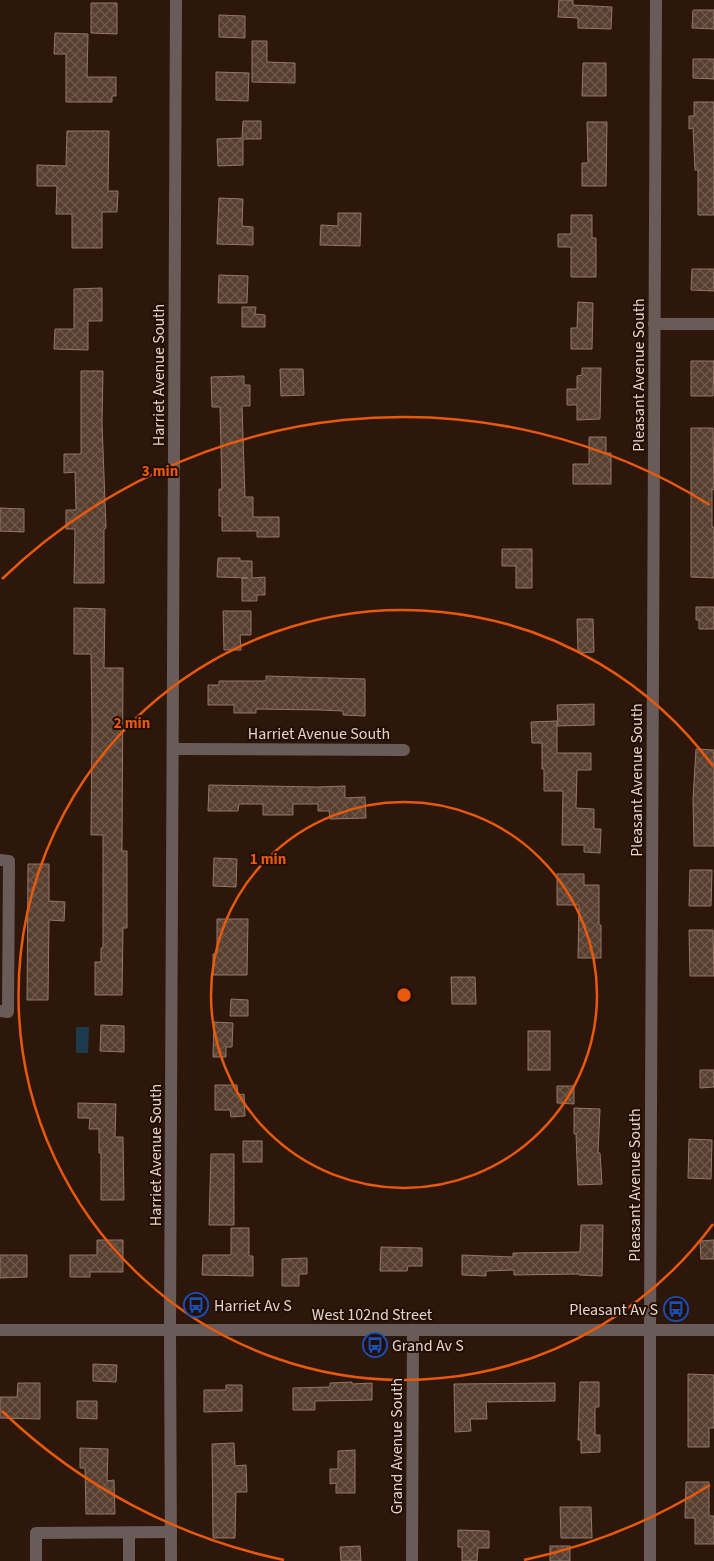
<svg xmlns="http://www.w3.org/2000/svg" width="714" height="1561" font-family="'Source Sans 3',sans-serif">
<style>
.water{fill:#1c3c4d}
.building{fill:url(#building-cross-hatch);stroke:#927767}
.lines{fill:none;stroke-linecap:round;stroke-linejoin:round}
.minor{stroke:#695c58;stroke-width:12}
.ring{fill:none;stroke:#e8590c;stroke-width:2.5}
.labels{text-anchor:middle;stroke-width:4;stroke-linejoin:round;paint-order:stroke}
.street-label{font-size:16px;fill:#e4d4cc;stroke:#230e03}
.poi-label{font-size:16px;fill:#e4d4cc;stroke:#230e03;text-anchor:start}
.centre{fill:#e8590c;stroke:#230e03;stroke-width:2.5}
.ring-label{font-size:15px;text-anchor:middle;font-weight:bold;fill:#e8590c;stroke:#230e03;stroke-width:4;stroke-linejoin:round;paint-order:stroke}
</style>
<defs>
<pattern id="building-cross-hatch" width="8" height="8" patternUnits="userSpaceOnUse" patternTransform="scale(1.25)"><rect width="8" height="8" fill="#573f30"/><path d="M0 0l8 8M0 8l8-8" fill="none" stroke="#6f5a4d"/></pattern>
</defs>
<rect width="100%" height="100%" fill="#2d170a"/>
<path class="water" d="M 76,1027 L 89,1027 L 88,1053 L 76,1053 Z"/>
<g class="building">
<path d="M 559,0 L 573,0 L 573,5 L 612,7 L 611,29 L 578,28 L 578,18 L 558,17 Z"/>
<path d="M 91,3 L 117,3 L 117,34 L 91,33 Z"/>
<path d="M 693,10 L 714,10 L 714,29 L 692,28 Z"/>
<path d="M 219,15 L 245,16 L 245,38 L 219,37 Z"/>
<path d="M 55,33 L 88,34 L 87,77 L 116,77 L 116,96 L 112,96 L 112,102 L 66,102 L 66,54 L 54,54 Z"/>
<path d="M 252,41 L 267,41 L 267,62 L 295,63 L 295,83 L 252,82 Z"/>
<path d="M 693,59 L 714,59 L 714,79 L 693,78 Z"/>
<path d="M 583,63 L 606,63 L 606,96 L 582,96 Z"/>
<path d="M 216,72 L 249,73 L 248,101 L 216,100 Z"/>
<path d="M 694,102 L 714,102 L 714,215 L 698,215 L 698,170 L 695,170 L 693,128 L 689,129 L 689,116 L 694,116 Z"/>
<path d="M 243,121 L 261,121 L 261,139 L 243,139 L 243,165 L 218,166 L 217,139 L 242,138 Z"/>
<path d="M 587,122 L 607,122 L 606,186 L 582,186 L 582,163 L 588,163 Z"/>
<path d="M 67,131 L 109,131 L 108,191 L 118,191 L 117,212 L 102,212 L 102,248 L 72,248 L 72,214 L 56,214 L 57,186 L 37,186 L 37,165 L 66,166 Z"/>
<path d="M 219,198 L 243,199 L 242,226 L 253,227 L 253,245 L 217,244 Z"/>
<path d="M 338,213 L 361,213 L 360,246 L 320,245 L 321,225 L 338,226 Z"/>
<path d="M 571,215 L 592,215 L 592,238 L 596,238 L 596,277 L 571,277 L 571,247 L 558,247 L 558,234 L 571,234 Z"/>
<path d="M 692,269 L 714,269 L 714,291 L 691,290 Z"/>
<path d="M 219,275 L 248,276 L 247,303 L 218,303 Z"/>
<path d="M 102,288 L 102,321 L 88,321 L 88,350 L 54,349 L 55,329 L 74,329 L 74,289 Z"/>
<path d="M 578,302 L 593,303 L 592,349 L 571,349 L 571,328 L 577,328 Z"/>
<path d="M 242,307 L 256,307 L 255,314 L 265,315 L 265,327 L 242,327 Z"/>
<path d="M 691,361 L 714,361 L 713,396 L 691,396 Z"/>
<path d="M 582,368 L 601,368 L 600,419 L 577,420 L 577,405 L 567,405 L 567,389 L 577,389 L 577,376 L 582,375 Z"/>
<path d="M 280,369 L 303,369 L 304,395 L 281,396 Z"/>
<path d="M 81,371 L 103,371 L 102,423 L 106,528 L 104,529 L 104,583 L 74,583 L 75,529 L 66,529 L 66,510 L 76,510 L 75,472 L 64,473 L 64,454 L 81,454 Z"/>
<path d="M 244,376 L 244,385 L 250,385 L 250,406 L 242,406 L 245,497 L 253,497 L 253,517 L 279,517 L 279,537 L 257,537 L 257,531 L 222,531 L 222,516 L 219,516 L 219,489 L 222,489 L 220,407 L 212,407 L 211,377 Z"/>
<path d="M 691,428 L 713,428 L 714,490 L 712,489 L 712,527 L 714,527 L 714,578 L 691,577 Z"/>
<path d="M 589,437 L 606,437 L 606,453 L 611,453 L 611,484 L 573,484 L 573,464 L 589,464 Z"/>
<path d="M 0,508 L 24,509 L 24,532 L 0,531 Z"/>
<path d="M 502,549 L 532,549 L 532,588 L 516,588 L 516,566 L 502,566 Z"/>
<path d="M 218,558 L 240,558 L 240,561 L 252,561 L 252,578 L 265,577 L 265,595 L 257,595 L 257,601 L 242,601 L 242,578 L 248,578 L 217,577 Z"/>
<path d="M 696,607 L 714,607 L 714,629 L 699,629 L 699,620 L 696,620 Z"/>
<path d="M 74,608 L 105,609 L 104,668 L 123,668 L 122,851 L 127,851 L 127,928 L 123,928 L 122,995 L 95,995 L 95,962 L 101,962 L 101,948 L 103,948 L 103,835 L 91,835 L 92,725 L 91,654 L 74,654 Z"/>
<path d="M 223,611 L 251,611 L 251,635 L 240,635 L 241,650 L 224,650 Z"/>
<path d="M 577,619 L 593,619 L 594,652 L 578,653 Z"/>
<path d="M 266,676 L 365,679 L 365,716 L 343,715 L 343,711 L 321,710 L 256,709 L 256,713 L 234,713 L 234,705 L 208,705 L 208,685 L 219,685 L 219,681 L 266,681 Z"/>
<path d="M 594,704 L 594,725 L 558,726 L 557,705 Z"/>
<path d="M 557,721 L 557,753 L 591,753 L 591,770 L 577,770 L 576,808 L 594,809 L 594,829 L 601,829 L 600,853 L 584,852 L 584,845 L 562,845 L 563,791 L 544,791 L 544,769 L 542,769 L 542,743 L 532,743 L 531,722 Z"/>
<path d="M 696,749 L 714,750 L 714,846 L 694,846 L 693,799 Z"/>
<path d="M 209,785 L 318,787 L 345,786 L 345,798 L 365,797 L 366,818 L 330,819 L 329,811 L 318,811 L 318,804 L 293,804 L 293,815 L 263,815 L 263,804 L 239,804 L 238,811 L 208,811 Z"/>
<path d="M 214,858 L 237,859 L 236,887 L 213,886 Z"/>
<path d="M 28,864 L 49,864 L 49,901 L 65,902 L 64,921 L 49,920 L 48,1000 L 27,1000 Z"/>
<path d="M 690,870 L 712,870 L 711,906 L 689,906 Z"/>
<path d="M 557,874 L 584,874 L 584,885 L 599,885 L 599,925 L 601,925 L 601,958 L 578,958 L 579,905 L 557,905 Z"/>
<path d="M 217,919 L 248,919 L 247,975 L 213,975 L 213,954 L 217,954 Z"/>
<path d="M 689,930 L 713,930 L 714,976 L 690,976 Z"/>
<path d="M 451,977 L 475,977 L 476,1004 L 452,1004 Z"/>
<path d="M 231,999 L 248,1000 L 248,1016 L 230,1016 Z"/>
<path d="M 214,1022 L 233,1023 L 232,1047 L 226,1047 L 226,1057 L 213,1057 Z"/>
<path d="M 101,1025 L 124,1026 L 124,1052 L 100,1051 Z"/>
<rect x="528" y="1031" width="22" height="39"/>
<path d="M 700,1070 L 714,1070 L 714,1087 L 700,1088 Z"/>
<path d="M 215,1085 L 237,1085 L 238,1095 L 244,1094 L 245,1116 L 231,1117 L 230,1110 L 215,1110 Z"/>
<path d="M 557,1086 L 574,1086 L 574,1104 L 557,1103 Z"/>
<path d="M 78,1103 L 116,1104 L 115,1137 L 123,1137 L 124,1200 L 101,1200 L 101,1153 L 99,1153 L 99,1129 L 89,1129 L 90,1118 L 78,1118 Z"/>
<path d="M 574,1108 L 600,1109 L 598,1153 L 600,1153 L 602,1184 L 578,1185 L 576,1134 L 574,1134 Z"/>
<path d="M 689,1139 L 712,1140 L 711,1179 L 688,1178 Z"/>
<rect x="243" y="1141" width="19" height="21"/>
<path d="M 211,1154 L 234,1154 L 234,1225 L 209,1225 Z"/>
<path d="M 581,1225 L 603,1225 L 602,1276 L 579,1275 L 579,1274 L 514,1275 L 514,1270 L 486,1271 L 486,1276 L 462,1275 L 462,1255 L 513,1257 L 513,1253 L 580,1252 Z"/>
<path d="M 231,1228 L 249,1228 L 249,1256 L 253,1256 L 253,1276 L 202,1275 L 203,1255 L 231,1255 Z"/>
<path d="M 97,1240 L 123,1240 L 123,1272 L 90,1272 L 90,1277 L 70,1277 L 70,1255 L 97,1255 Z"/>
<path d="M 714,1240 L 714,1259 L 701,1259 L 700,1241 Z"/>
<path d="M 381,1247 L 422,1248 L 422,1266 L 408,1266 L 407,1271 L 380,1271 Z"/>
<path d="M 0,1255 L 27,1255 L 27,1277 L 0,1278 Z"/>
<path d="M 307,1258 L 307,1274 L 299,1274 L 299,1286 L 282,1286 L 282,1259 Z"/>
<path d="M 93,1364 L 117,1365 L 116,1382 L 93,1381 Z"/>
<path d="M 688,1374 L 714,1375 L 714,1428 L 709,1428 L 709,1447 L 688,1447 Z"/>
<path d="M 352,1382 L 352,1384 L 372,1383 L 372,1400 L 315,1401 L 315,1410 L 293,1410 L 293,1388 L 330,1387 L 330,1383 Z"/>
<path d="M 580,1382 L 599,1382 L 599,1407 L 595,1407 L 595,1435 L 600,1435 L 600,1452 L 581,1453 L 581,1440 L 578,1440 Z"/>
<path d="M 18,1383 L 40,1383 L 40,1419 L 0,1418 L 0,1397 L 17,1397 Z"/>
<path d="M 555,1383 L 555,1401 L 486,1402 L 487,1419 L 470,1419 L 471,1431 L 455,1432 L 454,1384 Z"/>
<path d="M 226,1385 L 242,1385 L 242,1411 L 204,1412 L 204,1390 L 226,1390 Z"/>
<path d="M 77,1401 L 97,1401 L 97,1419 L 77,1418 Z"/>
<path d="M 234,1443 L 235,1466 L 246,1465 L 247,1492 L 236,1492 L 235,1538 L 213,1538 L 212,1444 Z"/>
<path d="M 80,1448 L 108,1449 L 107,1481 L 114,1480 L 115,1514 L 86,1514 L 85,1468 L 80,1468 Z"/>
<path d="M 355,1450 L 355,1493 L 336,1493 L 336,1483 L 330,1484 L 330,1469 L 338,1469 L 338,1451 Z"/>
<path d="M 686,1482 L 709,1482 L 709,1516 L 714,1516 L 714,1544 L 695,1544 L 695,1518 L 685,1518 Z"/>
<path d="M 560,1507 L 591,1507 L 592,1538 L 561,1538 Z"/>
<path d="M 458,1530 L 489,1531 L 489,1548 L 478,1548 L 477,1561 L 462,1561 L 462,1547 L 458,1547 Z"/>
<path d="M 360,1546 L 361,1561 L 341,1561 L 340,1547 Z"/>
<rect x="550" y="1546" width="20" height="15"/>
</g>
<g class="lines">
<g class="minor">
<path d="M 654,324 L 714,324"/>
<path d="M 174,749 L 404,750"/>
<path d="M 0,860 L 9,861 L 8,1012 L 0,1011"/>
<path d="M 0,1330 L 714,1330"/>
<path d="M 129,1533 L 129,1561"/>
<path d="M 36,1561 L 36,1533 L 171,1532"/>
<path d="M 171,1561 L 170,1329 L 176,0"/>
<path d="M 412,1561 L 413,1330"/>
<path d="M 650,1561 L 650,1330 L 656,0"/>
</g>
</g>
<g class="ring">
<circle cx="404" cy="995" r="193"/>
<path d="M713 1224A385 385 0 1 1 713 766"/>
<path d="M710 1485A578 578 0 0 1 524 1560M284 1560A578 578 0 0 1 2 1411M2 579A578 578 0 0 1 710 505"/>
</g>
<defs>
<symbol id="bus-ring" viewBox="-11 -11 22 22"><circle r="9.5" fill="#230e03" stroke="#1a4fb4" stroke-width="1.5"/><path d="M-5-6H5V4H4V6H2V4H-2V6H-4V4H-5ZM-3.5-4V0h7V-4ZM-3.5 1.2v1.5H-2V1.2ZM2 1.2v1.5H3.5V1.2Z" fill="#1a4fb4"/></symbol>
</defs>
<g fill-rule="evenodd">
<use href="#bus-ring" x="182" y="1291" width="28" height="28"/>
<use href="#bus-ring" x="662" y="1295" width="28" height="28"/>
<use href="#bus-ring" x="361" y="1331" width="28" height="28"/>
</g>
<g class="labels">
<g class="street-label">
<text transform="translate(158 375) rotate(-90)" y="6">Harriet Avenue South</text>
<text transform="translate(638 375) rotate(-90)" y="6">Pleasant Avenue South</text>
<text x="319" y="739">Harriet Avenue South</text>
<text transform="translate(636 780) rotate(-90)" y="6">Pleasant Avenue South</text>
<text transform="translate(155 1155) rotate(-90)" y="6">Harriet Avenue South</text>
<text transform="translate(634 1185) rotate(-90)" y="6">Pleasant Avenue South</text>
<text x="372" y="1320">West 102nd Street</text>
<text transform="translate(396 1446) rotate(-90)" y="6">Grand Avenue South</text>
</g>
<g class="poi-label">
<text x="214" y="1311">Harriet Av S</text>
<text x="658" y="1315" text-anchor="end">Pleasant Av S</text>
<text x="392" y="1351">Grand Av S</text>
</g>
</g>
<circle cx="404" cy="995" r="8" class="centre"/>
<g class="ring-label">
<text x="160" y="476">3 min</text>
<text x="132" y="728">2 min</text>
<text x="268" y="864">1 min</text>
</g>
</svg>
